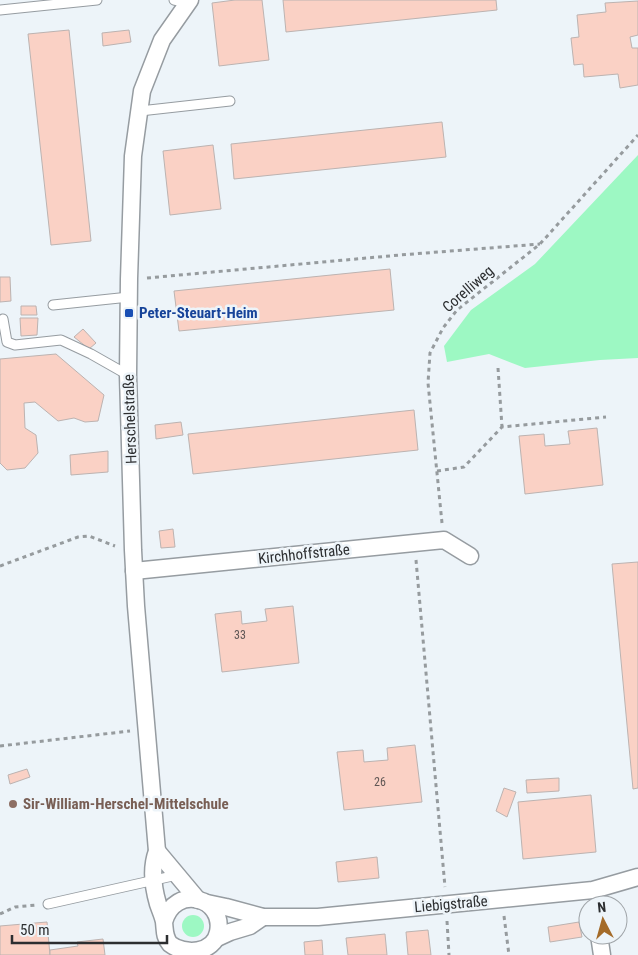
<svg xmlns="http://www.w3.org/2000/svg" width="638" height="955" font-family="'Roboto Condensed',sans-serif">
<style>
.green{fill:#9df8c3}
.building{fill:#fad1c5;stroke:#bcb3b1}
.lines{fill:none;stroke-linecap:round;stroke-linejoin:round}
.service-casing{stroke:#969ca1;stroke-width:11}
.minor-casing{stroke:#969ca1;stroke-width:19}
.path{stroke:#969b9e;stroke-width:3;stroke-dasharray:4 4;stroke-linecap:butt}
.service{stroke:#fff;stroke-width:9}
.minor{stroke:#fff;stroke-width:16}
.transit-dot{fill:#1a4fb4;stroke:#edf4f9;stroke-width:2}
.education-dot{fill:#8d6e63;stroke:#edf4f9;stroke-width:2}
.labels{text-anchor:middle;stroke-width:5;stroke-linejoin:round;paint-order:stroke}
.number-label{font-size:12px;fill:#605755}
.street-label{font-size:15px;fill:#2c2e30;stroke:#edf4f9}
.transit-label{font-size:15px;font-weight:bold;fill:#164399;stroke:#edf4f9;text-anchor:start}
.education-label{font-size:15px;font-weight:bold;fill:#785e54;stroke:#edf4f9;text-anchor:start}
</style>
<rect width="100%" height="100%" fill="#edf4f9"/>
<g class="green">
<path d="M 638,155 L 638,358 L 600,360 L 525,368 L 489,354 L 447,362 L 444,346 L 471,310 L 535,264 Z"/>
<circle cx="193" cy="926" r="11"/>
</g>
<g class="building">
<path d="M 235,0 L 262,0 L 269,60 L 219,66 L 212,3 Z"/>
<path d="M 283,0 L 496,0 L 497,10 L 286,32 Z"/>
<path d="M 638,1 L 638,35 L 630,37 L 632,48 L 638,48 L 638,85 L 620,88 L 618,74 L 584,77 L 583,64 L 574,65 L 571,38 L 579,37 L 577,15 L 606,12 L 605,3 Z"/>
<path d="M 69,30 L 91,241 L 51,245 L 28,34 Z"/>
<path d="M 129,30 L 131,42 L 103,46 L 102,33 Z"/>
<path d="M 442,122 L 446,157 L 234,179 L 231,144 Z"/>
<path d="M 213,145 L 221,209 L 170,215 L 163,151 Z"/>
<path d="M 390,269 L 394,310 L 179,331 L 174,291 Z"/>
<path d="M 0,277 L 10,277 L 11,301 L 0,302 Z"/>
<path d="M 21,306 L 36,306 L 37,315 L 21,315 Z"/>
<path d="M 20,318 L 38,318 L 37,335 L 21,336 Z"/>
<path d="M 83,329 L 96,343 L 89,349 L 74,337 Z"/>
<path d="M 56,354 L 104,395 L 98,421 L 85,422 L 74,418 L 58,421 L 35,402 L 24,403 L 25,428 L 36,435 L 38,453 L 25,468 L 7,470 L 0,463 L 0,359 Z"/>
<path d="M 414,410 L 418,450 L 193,474 L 188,434 Z"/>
<path d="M 181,422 L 183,435 L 156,439 L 155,425 Z"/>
<path d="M 597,428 L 603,485 L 525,494 L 519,436 L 544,434 L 545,446 L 570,444 L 568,431 Z"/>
<path d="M 108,451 L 108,472 L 71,475 L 70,455 Z"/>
<path d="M 173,529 L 175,547 L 161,548 L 159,531 Z"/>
<path d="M 638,562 L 638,788 L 633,789 L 612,564 Z"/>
<path d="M 293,606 L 299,663 L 222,672 L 215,614 L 241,611 L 242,624 L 267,621 L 265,609 Z"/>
<path d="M 415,745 L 422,802 L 344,810 L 337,752 L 363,750 L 364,762 L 388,760 L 387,748 Z"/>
<path d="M 27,769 L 30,777 L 10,784 L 8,775 Z"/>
<path d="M 559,778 L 559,791 L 527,793 L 526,780 Z"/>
<path d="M 504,788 L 516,792 L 507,817 L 496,811 Z"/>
<path d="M 591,795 L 596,852 L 523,859 L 518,802 Z"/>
<path d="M 377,857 L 379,878 L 338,882 L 336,862 Z"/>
<path d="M 47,922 L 50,955 L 0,955 L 0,926 Z"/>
<path d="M 579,922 L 582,937 L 550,942 L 548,927 Z"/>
<path d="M 428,930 L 431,955 L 408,955 L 406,932 Z"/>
<path d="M 385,934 L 387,955 L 348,955 L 346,938 Z"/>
<path d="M 103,939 L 105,955 L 50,955 L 50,950 L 78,946 L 77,942 Z"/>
<path d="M 322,940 L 323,955 L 305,955 L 304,942 Z"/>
</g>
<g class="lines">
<defs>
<g id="service">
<path d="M 174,0 L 188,3"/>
<path d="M 0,10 L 97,0"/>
<path d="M 140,111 L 230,101"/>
<path d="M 53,305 L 129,297"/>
<path d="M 3,319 L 7,342 L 15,345 L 61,340 L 91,354 L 128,375"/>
<path d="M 48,904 L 177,875"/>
</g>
<g id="minor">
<path d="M 134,571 L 444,540 L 470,556"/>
<path d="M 157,851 L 198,900"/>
<path d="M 207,903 L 226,907 L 263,917 L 318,917 L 593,890 L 638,877"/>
<path d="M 164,922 C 175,883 225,898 218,932 C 214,954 184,955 170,944 C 164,937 165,930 164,922 C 163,916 160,910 158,904 C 153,887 151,867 157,851 L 136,606 L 133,550 L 128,375 L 129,279 L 133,156 L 142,91 L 162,40 L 190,0"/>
<path d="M 599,935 L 602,955"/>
<path d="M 217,938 L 230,932 L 250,926 L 263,917"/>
</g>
</defs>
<use href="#service" class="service-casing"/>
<use href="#minor" class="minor-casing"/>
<g class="path">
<path d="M 147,278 L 400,255 L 540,244"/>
<path d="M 498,368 L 502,427"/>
<path d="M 437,471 L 464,467 L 502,427 L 606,417"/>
<path d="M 442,523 L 428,383 L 430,353 L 443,328 L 457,310 L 540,244 L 638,135"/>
<path d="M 416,560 L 445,887"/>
<path d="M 0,566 L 78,537 L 89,536 L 115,546"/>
<path d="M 0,746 L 130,731"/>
<path d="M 0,914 L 15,907 L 36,905"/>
<path d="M 504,916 L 509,955"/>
<path d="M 447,921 L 449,955"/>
</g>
<use href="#service" class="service"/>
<use href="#minor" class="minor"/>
</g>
<rect class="transit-dot" x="124" y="308" width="10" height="10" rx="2.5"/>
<circle class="education-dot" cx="13" cy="804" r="5"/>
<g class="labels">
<g class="number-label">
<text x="240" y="639">33</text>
<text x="380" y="786">26</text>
</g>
<g class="street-label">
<text transform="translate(468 289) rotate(-41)" y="5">Corelliweg</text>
<text transform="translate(130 419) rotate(-92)" y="5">Herschelstraße</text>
<text transform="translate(304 554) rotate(-6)" y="5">Kirchhoffstraße</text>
<text transform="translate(451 904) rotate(-5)" y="5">Liebigstraße</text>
</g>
<g class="transit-label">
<text x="139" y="318">Peter-Steuart-Heim</text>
</g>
<g class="education-label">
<text x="23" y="809">Sir-William-Herschel-Mittelschule</text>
</g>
</g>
<g transform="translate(603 920) rotate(354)"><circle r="24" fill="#edf4f9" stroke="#a0a5a9"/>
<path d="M0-4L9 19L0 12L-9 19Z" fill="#a46b29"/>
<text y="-8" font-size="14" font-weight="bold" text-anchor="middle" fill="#2c2e30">N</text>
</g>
<path d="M12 935v8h155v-8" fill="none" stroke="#2c2e30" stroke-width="2.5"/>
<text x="20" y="935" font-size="15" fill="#2c2e30" stroke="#edf4f9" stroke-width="4" paint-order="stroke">50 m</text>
</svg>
